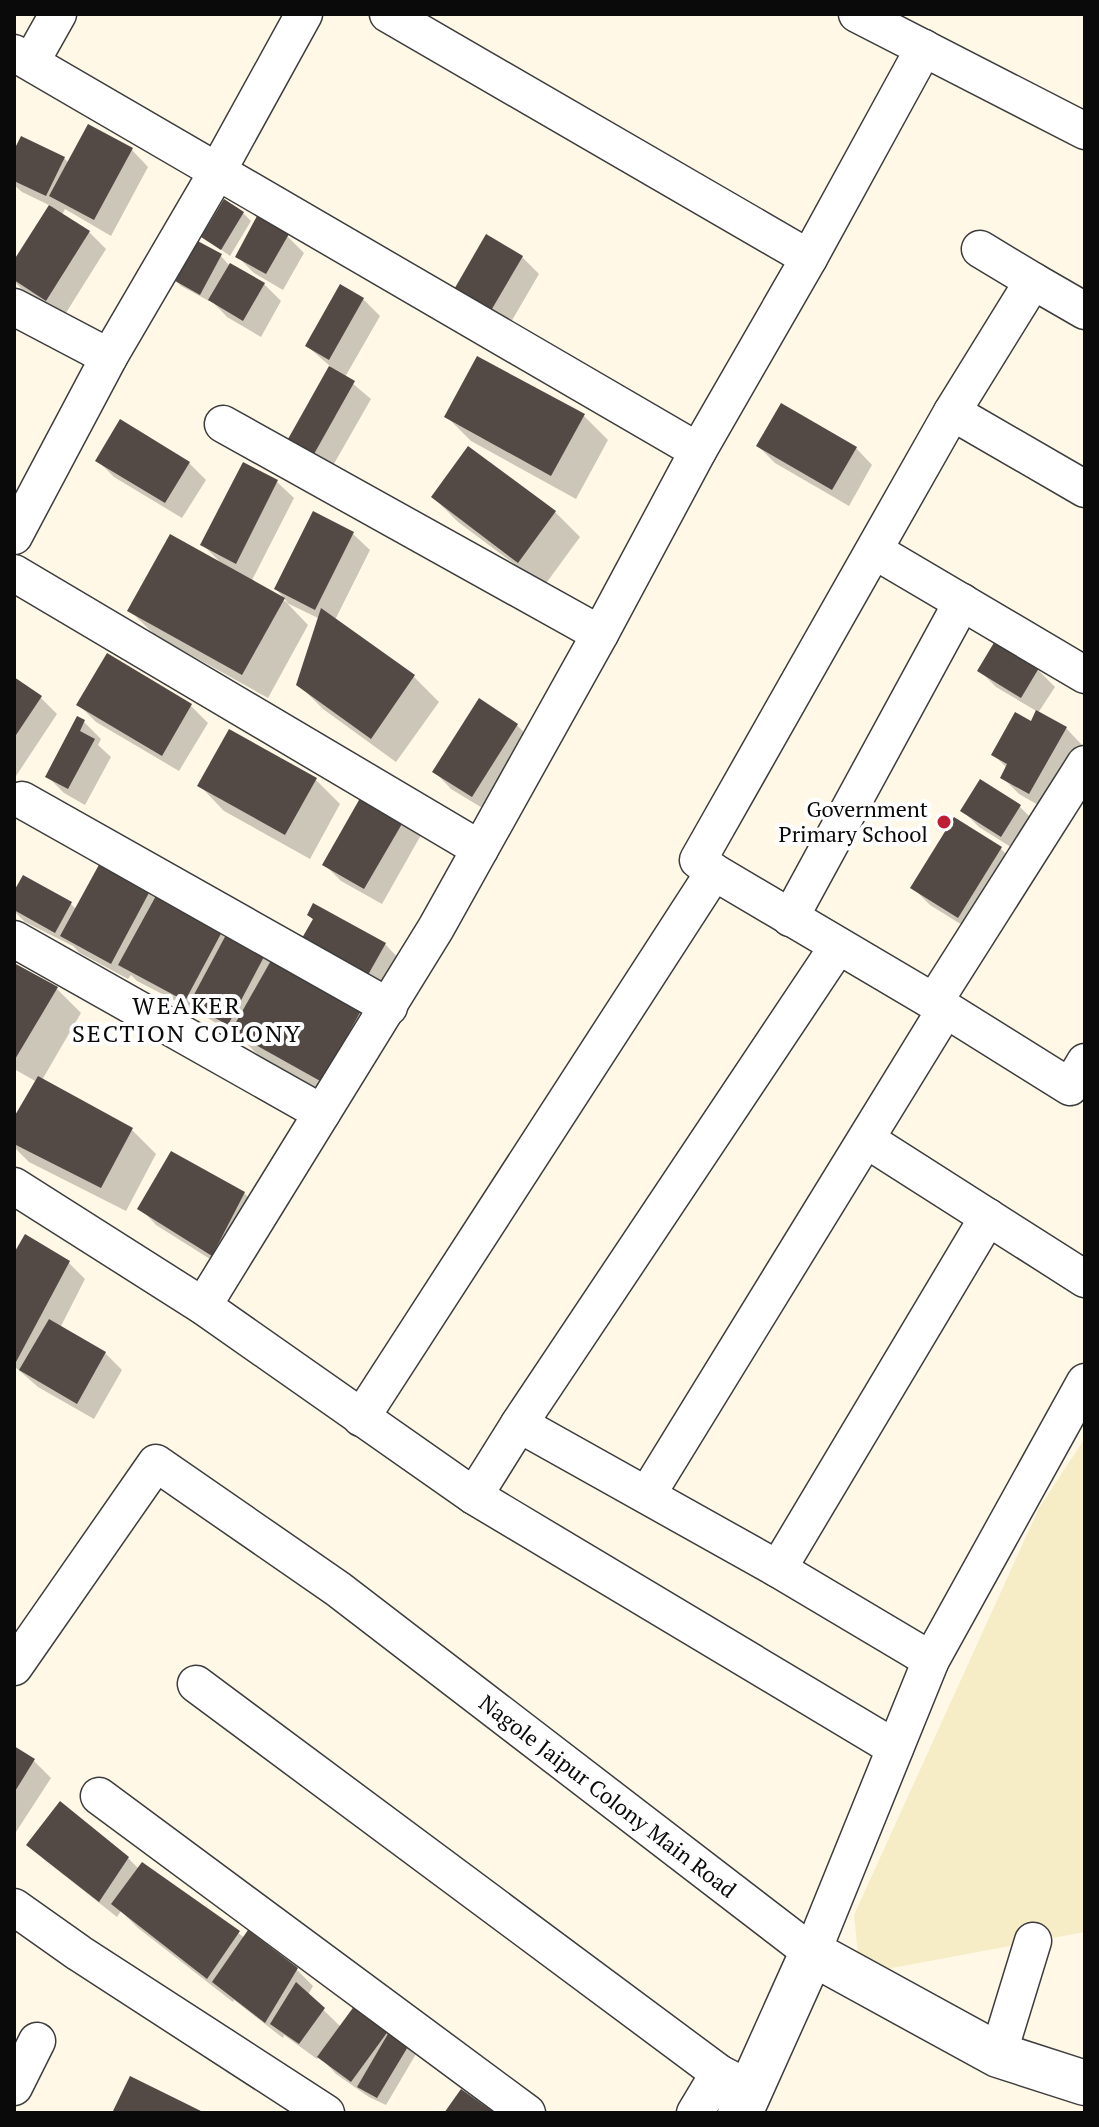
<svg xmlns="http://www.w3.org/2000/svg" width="1099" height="2127" font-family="'PT Serif',serif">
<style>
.farmland{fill:#f6edc7}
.shadow{fill:#0003}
.building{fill:#534a46}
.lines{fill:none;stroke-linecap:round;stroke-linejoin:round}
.minor-casing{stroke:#3d3d3d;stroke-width:39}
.tertiary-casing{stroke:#3d3d3d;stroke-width:47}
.minor{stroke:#fff;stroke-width:36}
.tertiary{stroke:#fff;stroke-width:44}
.poi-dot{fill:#bf1d34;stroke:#fff;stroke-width:3}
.labels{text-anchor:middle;stroke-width:8;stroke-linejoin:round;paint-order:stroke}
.poi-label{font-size:22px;fill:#0a0a0a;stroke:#fff;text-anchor:end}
.street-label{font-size:22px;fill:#0a0a0a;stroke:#fff}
.neighbourhood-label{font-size:24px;letter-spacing:2px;fill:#0a0a0a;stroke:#fff}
</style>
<rect width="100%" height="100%" fill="#fff8e7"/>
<path class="farmland" d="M 1085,1438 L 1085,1932 L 860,1974 L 854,1915 L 1039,1508 Z"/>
<g class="shadow">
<path d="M 132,150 L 148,167 L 111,236 L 65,209 L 62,215 L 89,232 L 106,249 L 64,316 L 24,291 L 14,281 L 14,264 L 51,206 L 22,192 L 14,185 L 14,155 L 64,158 L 69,163 Z"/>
<path d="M 243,213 L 251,221 L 230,256 L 203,237 Z"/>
<path d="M 287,236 L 304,253 L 283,290 L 254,273 L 237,256 Z"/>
<path d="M 221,256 L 228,264 L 264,284 L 281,301 L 261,337 L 227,317 L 210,299 L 209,301 L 181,286 L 173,278 Z"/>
<path d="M 522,257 L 539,274 L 507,329 L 471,309 Z"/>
<path d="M 363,299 L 380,316 L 345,377 L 371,399 L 331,469 L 307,456 L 290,439 L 331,367 L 307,346 Z"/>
<path d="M 584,416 L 608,440 L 576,499 L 471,441 L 447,417 Z"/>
<path d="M 758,446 L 856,448 L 872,465 L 849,506 L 775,463 Z"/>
<path d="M 97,460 L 189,463 L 206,480 L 182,518 L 114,477 Z"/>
<path d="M 277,482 L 294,498 L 251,582 L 288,603 L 276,589 L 314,514 L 353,534 L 370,550 L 335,620 L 414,677 L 439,702 L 396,762 L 323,709 L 298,684 L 320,619 L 287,603 L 308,625 L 268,698 L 155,635 L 130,611 L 222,564 L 203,545 Z"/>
<path d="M 433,497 L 555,512 L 580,537 L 544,586 L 458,522 Z"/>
<path d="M 995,644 L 1038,670 L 1055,687 L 1038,713 L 1066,728 L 1082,745 L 1047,810 L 1019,794 L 1002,777 L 1007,768 L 994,755 L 1032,724 L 1038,712 L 996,687 L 979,670 Z"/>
<path d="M 107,656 L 191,706 L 208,723 L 179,771 L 96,722 L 79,705 Z"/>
<path d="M 14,679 L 41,698 L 57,714 L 14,779 Z"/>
<path d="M 84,722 L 101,739 L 98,745 L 111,757 L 85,805 L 64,793 L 47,776 Z"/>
<path d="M 517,725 L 533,742 L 489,812 L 451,789 L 435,772 Z"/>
<path d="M 316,780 L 340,804 L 310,859 L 224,811 L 200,786 Z"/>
<path d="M 981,782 L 1020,807 L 1037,824 L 1019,852 L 979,827 L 963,811 Z"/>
<path d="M 404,819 L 421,835 L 382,904 L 341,881 L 324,864 Z"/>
<path d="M 1000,848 L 1017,865 L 975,933 L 930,905 L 913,888 Z"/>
<path d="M 150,890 L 157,898 L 227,937 L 362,1009 L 387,1033 L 347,1105 L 259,1056 L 242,1039 L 203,1015 L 137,981 L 131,975 L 128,979 L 80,953 L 73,946 L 25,922 L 14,911 L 14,895 L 70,903 L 77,910 Z"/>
<path d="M 309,915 L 385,944 L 401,961 L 381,997 Z"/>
<path d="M 14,966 L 57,989 L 81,1013 L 42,1080 L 132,1130 L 156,1154 L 126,1211 L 29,1162 L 14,1147 L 14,1121 L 37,1082 L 14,1069 Z"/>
<path d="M 244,1193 L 261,1210 L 229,1271 L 156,1225 L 140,1208 Z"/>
<path d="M 14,1257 L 68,1262 L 85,1279 L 60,1328 L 105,1353 L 122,1370 L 94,1419 L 38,1387 L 14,1366 Z"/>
<path d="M 14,1749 L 34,1761 L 51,1778 L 16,1832 L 14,1831 Z"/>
<path d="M 29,1845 L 128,1858 L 139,1869 L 142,1865 L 245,1938 L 297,1970 L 313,1986 L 308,1995 L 341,2027 L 355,2008 L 416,2054 L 386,2105 L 369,2097 L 336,2074 L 319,2056 L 317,2059 L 284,2035 L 283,2038 L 234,2000 L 233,2002 L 138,1928 L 121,1911 L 117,1917 L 46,1861 Z"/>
</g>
<g class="building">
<path d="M 88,124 L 133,148 L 94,220 L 49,196 Z"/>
<path d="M 21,136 L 65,157 L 46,196 L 14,181 L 14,150 Z"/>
<path d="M 224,199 L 244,212 L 221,250 L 201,237 Z"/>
<path d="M 49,205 L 90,231 L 46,301 L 14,280 L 14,260 Z"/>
<path d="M 257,216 L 289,234 L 266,274 L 235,257 Z"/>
<path d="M 486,234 L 523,256 L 489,314 L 452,293 Z"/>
<path d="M 192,238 L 222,254 L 200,295 L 170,278 Z"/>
<path d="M 230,263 L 265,283 L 243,321 L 208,300 Z"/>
<path d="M 340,284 L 364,298 L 329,360 L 305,346 Z"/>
<path d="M 477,356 L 585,414 L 551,476 L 444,417 Z"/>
<path d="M 329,366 L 355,381 L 314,454 L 288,439 Z"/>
<path d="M 781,403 L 857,447 L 832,490 L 756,446 Z"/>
<path d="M 120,419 L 190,462 L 165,503 L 95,461 Z"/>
<path d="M 468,446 L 556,511 L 518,563 L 431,497 Z"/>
<path d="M 243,462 L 278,480 L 236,564 L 200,545 Z"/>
<path d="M 313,511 L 354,532 L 315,610 L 274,589 Z"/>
<path d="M 170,534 L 285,598 L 242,675 L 127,611 Z"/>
<path d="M 321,608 L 415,675 L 371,739 L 296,685 Z"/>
<path d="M 995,641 L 1039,668 L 1021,698 L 977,671 Z"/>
<path d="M 107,653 L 192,704 L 162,756 L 76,705 Z"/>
<path d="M 14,677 L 42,696 L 14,738 Z"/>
<path d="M 479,698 L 518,724 L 472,797 L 432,772 Z"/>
<path d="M 1036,710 L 1067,727 L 1029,794 L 1000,778 L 1007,764 L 991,755 L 1015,712 L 1031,721 Z"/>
<path d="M 77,716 L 85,720 L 80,731 L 95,739 L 68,789 L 45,777 Z"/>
<path d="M 229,729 L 317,778 L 285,835 L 197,786 Z"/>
<path d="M 980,779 L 1021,805 L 1001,837 L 960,811 Z"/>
<path d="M 363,793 L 406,817 L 364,889 L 322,865 Z"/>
<path d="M 954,817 L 1002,847 L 958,918 L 910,888 Z"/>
<path d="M 101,861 L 151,889 L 111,964 L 60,936 Z"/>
<path d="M 23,875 L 72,902 L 55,933 L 14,910 L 14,891 Z"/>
<path d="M 157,894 L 223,930 L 185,1001 L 118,965 Z"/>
<path d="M 313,903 L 386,943 L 364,982 L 298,945 L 313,919 L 307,915 Z"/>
<path d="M 227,933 L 266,953 L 228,1025 L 189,1004 Z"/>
<path d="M 273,957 L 363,1007 L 322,1082 L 231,1031 Z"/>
<path d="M 14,963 L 58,987 L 14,1061 Z"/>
<path d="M 38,1076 L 133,1128 L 101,1188 L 14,1144 L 14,1117 Z"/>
<path d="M 171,1151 L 245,1192 L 212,1256 L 137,1209 Z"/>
<path d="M 25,1234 L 70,1261 L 16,1362 L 14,1361 L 14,1253 Z"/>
<path d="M 49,1319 L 106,1352 L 77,1404 L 19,1370 Z"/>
<path d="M 14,1746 L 35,1759 L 14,1793 Z"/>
<path d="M 60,1801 L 129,1857 L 99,1902 L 26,1845 Z"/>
<path d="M 142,1862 L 240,1931 L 207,1979 L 111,1904 Z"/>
<path d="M 248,1930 L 298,1968 L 265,2023 L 212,1982 Z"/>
<path d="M 296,1982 L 325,2008 L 299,2044 L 270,2024 Z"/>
<path d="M 355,2005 L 389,2030 L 351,2082 L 317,2057 Z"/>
<path d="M 389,2032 L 409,2045 L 377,2098 L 357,2087 Z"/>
<path d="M 130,2076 L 205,2113 L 112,2113 Z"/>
<path d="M 461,2089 L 495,2113 L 444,2113 Z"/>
</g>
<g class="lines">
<defs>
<g id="minor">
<path d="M 388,14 L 809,258"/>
<path d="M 857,14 L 1085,131"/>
<path d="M 14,53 L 698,451"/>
<path d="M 31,62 L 58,14"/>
<path d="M 980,249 L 1033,281"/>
<path d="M 14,307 L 109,357"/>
<path d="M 952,412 L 1085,489"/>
<path d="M 223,424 L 600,634"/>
<path d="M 14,536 L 109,357 L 217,172 L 304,14"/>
<path d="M 875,551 L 1085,675"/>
<path d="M 14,573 L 480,849"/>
<path d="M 22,800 L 389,1007"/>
<path d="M 714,872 L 934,1002 L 1070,1087 L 1085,1062"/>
<path d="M 790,918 L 962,602"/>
<path d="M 14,939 L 322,1113"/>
<path d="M 934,1002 L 1085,764"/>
<path d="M 867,1140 L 1085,1279"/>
<path d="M 14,1186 L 203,1306 L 474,1496 L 895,1748"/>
<path d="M 203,1306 L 436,928 L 600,634 L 698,451 L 809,258 L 924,48"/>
<path d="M 361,1418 L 714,872 L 698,860 L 952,412 L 1033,281 L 1085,311"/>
<path d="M 519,1424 L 778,1569 L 931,1660"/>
<path d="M 647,1495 L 945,1010"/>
<path d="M 474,1496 L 519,1424 L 838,946"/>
<path d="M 778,1569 L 988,1217"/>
<path id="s1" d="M 14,1667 L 156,1463 L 338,1589 L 812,1953 L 931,1660 L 1085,1382"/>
<path d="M 196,1684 L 719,2073 L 750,2089"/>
<path d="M 99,1796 L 527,2113"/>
<path d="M 14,1907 L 79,1953 L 326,2113"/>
<path d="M 998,2055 L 1033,1941"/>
<path d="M 14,2087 L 37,2041"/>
<path d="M 695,2113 L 719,2073"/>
</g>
<path id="tertiary" d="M 740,2113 L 812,1953 L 998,2055 L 1085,2083"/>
</defs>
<use href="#minor" class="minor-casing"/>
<use href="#tertiary" class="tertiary-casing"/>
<use href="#minor" class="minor"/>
<use href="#tertiary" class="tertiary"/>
</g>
<circle class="poi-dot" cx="944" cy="822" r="8"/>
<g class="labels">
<g class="poi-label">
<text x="928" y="817">Government<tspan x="928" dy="25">Primary School</tspan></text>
</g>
<g class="street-label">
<text dy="8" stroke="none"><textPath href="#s1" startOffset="810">Nagole Jaipur Colony Main Road</textPath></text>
</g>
<g class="neighbourhood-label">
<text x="187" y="1014">WEAKER<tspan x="187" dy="28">SECTION COLONY</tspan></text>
</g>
</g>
<rect width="1099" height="2127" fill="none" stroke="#0a0a0a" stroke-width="32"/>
</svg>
